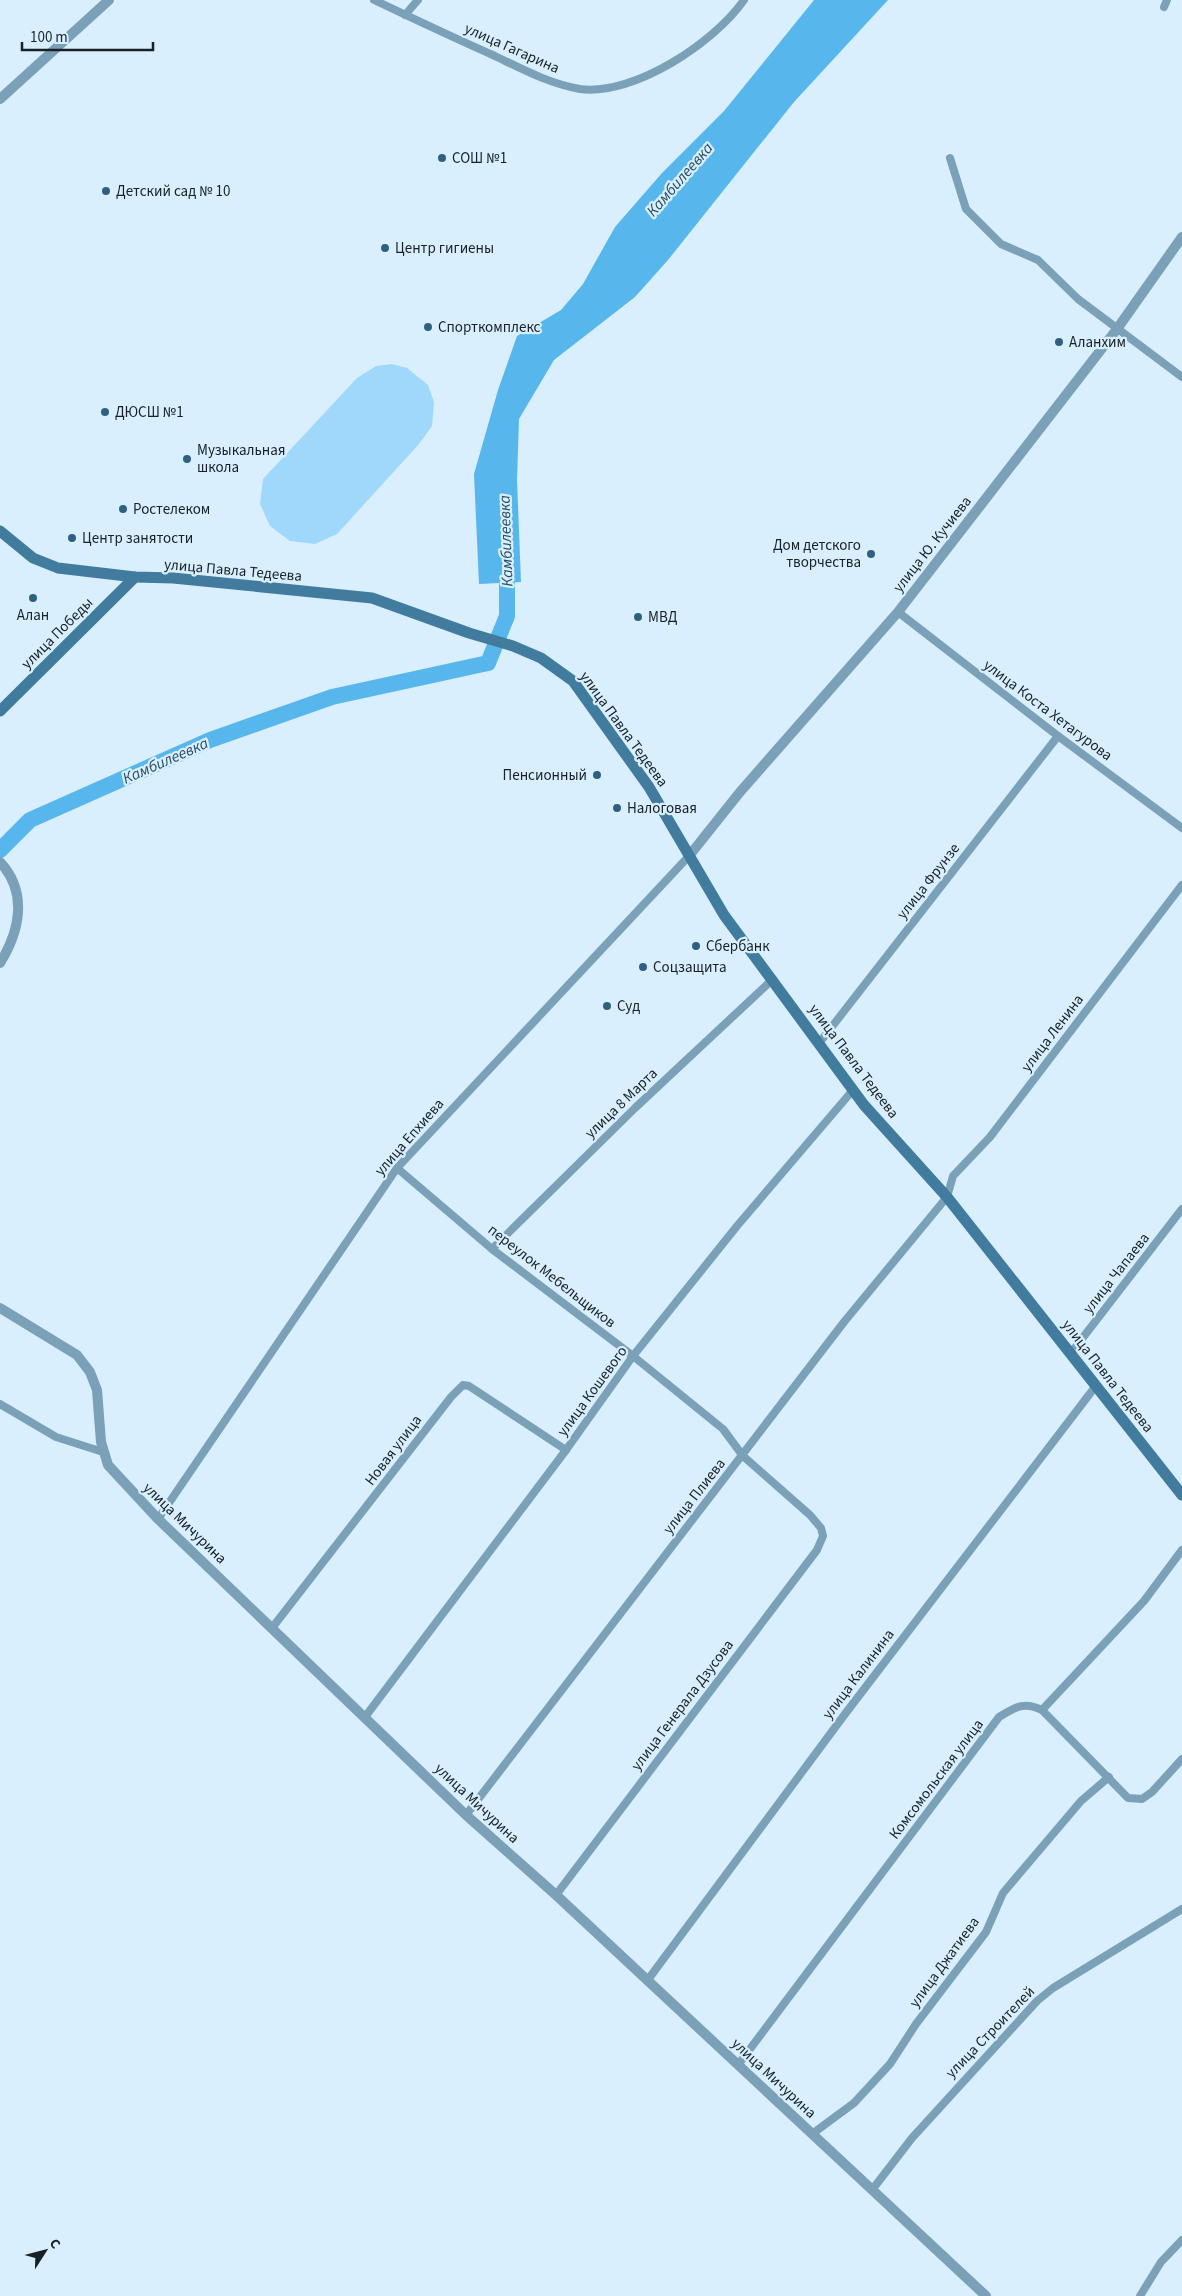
<svg xmlns="http://www.w3.org/2000/svg" width="1182" height="2296" font-family="'Source Sans 3',sans-serif">
<style>
.green{fill:#9fd8fb}
.water{fill:#57b7ed}
.lines{fill:none;stroke-linecap:round;stroke-linejoin:round}
.river{stroke:#57b7ed;stroke-width:16}
.minor{stroke:#7ba1b8;stroke-width:8}
.tertiary{stroke:#7ba1b8;stroke-width:10}
.secondary{stroke:#417c9e;stroke-width:11}
.poi-dot{fill:#2f617e;stroke:#d9effd;stroke-width:2}
.labels{text-anchor:middle;stroke-width:4.5;stroke-linejoin:round;paint-order:stroke}
.street-label{font-size:15px;fill:#172127;stroke:#d9effd}
.poi-label{font-size:15px;fill:#172127;stroke:#d9effd;text-anchor:start}
.water-label{font-size:16px;font-style:italic;fill:#264e65;stroke:#d9effd}
</style>
<rect width="100%" height="100%" fill="#d9effd"/>
<path class="green" d="M 392,364 L 407,368 L 428,385 L 434,402 L 432,426 L 419,444 L 337,534 L 315,544 L 290,541 L 270,526 L 260,504 L 263,479 L 357,378 L 376,366 Z"/>
<path class="water" d="M 814,0 L 888,0 L 794,102 L 668,260 L 635,297 L 554,360 L 519,419 L 517,480 L 521,582 L 479,584 L 474,474 L 498,390 L 517,336 L 561,310 L 583,284 L 615,227 L 662,173 L 724,111 Z"/>
<g class="lines">
<path class="river" d="M 0,850 L 30,820 L 210,740 L 332,697 L 488,663 L 507,616 L 507,560"/>
<g class="minor">
<path d="M 374,0 C 414,19 454,38 495,56 C 522,69 550,84 580,89 C 634,96 714,43 744,0"/>
<path d="M 1164,7 L 1167,0"/>
<path d="M 405,15 L 418,0"/>
<path d="M 950,158 L 966,209 L 1001,244 L 1038,260 L 1078,299 L 1182,377"/>
<path d="M 898,612 L 1058,736 L 1182,828"/>
<path d="M 820,1042 L 1058,736"/>
<path d="M 397,1168 L 492,1249 L 633,1356 L 723,1429 L 743,1456 L 810,1515 L 821,1528 L 823,1536 L 817,1550 L 556,1895"/>
<path d="M 492,1249 L 635,1108 L 773,979"/>
<path d="M 1071,1353 L 1182,1209"/>
<path d="M 0,1404 L 56,1437 L 103,1452"/>
<path d="M 158,1519 L 397,1168 L 689,856"/>
<path d="M 272,1628 L 451,1397 L 463,1385 L 469,1386 L 566,1450"/>
<path d="M 1042,1710 L 1128,1798 L 1142,1799 L 1152,1792 L 1182,1759"/>
<path d="M 365,1717 L 566,1450 L 633,1356 L 737,1226 L 853,1090"/>
<path d="M 466,1815 L 844,1322 L 947,1197 L 953,1176 L 990,1137 L 1182,885"/>
<path d="M 647,1981 L 845,1714 L 1095,1387"/>
<path d="M 738,2065 L 999,1717 C 1016,1707 1024,1701 1042,1710 L 1144,1601 L 1182,1550"/>
<path d="M 812,2134 L 854,2103 L 890,2064 L 916,2024 L 986,1932 L 1003,1893 L 1081,1801 L 1109,1777"/>
<path d="M 872,2190 L 912,2138 L 1037,2001 L 1053,1988 L 1182,1909"/>
<path d="M 1140,2296 L 1161,2262 L 1182,2240"/>
</g>
<g class="tertiary">
<path d="M 0,99 L 109,0"/>
<path d="M 689,856 L 740,792 L 898,612 L 1117,329 L 1182,237"/>
<path d="M 0,862 C 28,892 20,931 0,963"/>
<path d="M 0,1308 L 77,1355 L 90,1372 L 97,1390 L 101,1442 L 108,1465 L 158,1519 L 466,1815 L 556,1895 L 986,2296"/>
</g>
<g class="secondary">
<path d="M 0,531 L 33,558 L 58,568 L 135,577 L 173,578 L 372,598 L 469,633 L 513,646 L 541,658 L 573,681 L 649,787 L 724,915 L 864,1105 L 947,1197 L 1182,1495"/>
<path d="M 0,711 L 135,577"/>
</g>
</g>
<g class="poi-dot">
<circle cx="442" cy="158" r="5"/>
<circle cx="106" cy="191" r="5"/>
<circle cx="385" cy="248" r="5"/>
<circle cx="428" cy="327" r="5"/>
<circle cx="1059" cy="342" r="5"/>
<circle cx="105" cy="412" r="5"/>
<circle cx="187" cy="459" r="5"/>
<circle cx="123" cy="509" r="5"/>
<circle cx="72" cy="538" r="5"/>
<circle cx="871" cy="554" r="5"/>
<circle cx="33" cy="598" r="5"/>
<circle cx="638" cy="617" r="5"/>
<circle cx="597" cy="775" r="5"/>
<circle cx="617" cy="808" r="5"/>
<circle cx="696" cy="946" r="5"/>
<circle cx="643" cy="967" r="5"/>
<circle cx="607" cy="1006" r="5"/>
</g>
<g class="labels">
<g class="street-label">
<text transform="translate(512 48) rotate(24)" y="5">улица Гагарина</text>
<text transform="translate(932 544) rotate(-52)" y="5">улица Ю. Кучиева</text>
<text transform="translate(233 570) rotate(5)" y="5">улица Павла Тедеева</text>
<text transform="translate(57 633) rotate(-45)" y="5">улица Победы</text>
<text transform="translate(1048 710) rotate(37)" y="5">улица Коста Хетагурова</text>
<text transform="translate(624 729) rotate(54)" y="5">улица Павла Тедеева</text>
<text transform="translate(928 881) rotate(-52)" y="5">улица Фрунзе</text>
<text transform="translate(1052 1033) rotate(-53)" y="5">улица Ленина</text>
<text transform="translate(854 1061) rotate(53)" y="5">улица Павла Тедеева</text>
<text transform="translate(621 1103) rotate(-44)" y="5">улица 8 Марта</text>
<text transform="translate(409 1137) rotate(-49)" y="5">улица Епхиева</text>
<text transform="translate(1116 1273) rotate(-52)" y="5">улица Чапаева</text>
<text transform="translate(552 1276) rotate(38)" y="5">переулок Мебельщиков</text>
<text transform="translate(1108 1376) rotate(52)" y="5">улица Павла Тедеева</text>
<text transform="translate(592 1391) rotate(-54)" y="5">улица Кошевого</text>
<text transform="translate(393 1450) rotate(-53)" y="5">Новая улица</text>
<text transform="translate(694 1496) rotate(-52)" y="5">улица Плиева</text>
<text transform="translate(185 1523) rotate(44)" y="5">улица Мичурина</text>
<text transform="translate(858 1674) rotate(-53)" y="5">улица Калинина</text>
<text transform="translate(682 1705) rotate(-53)" y="5">улица Генерала Дзусова</text>
<text transform="translate(936 1779) rotate(-53)" y="5">Комсомольская улица</text>
<text transform="translate(477 1803) rotate(43)" y="5">улица Мичурина</text>
<text transform="translate(944 1962) rotate(-54)" y="5">улица Джатиева</text>
<text transform="translate(990 2032) rotate(-46)" y="5">улица Строителей</text>
<text transform="translate(774 2078) rotate(43)" y="5">улица Мичурина</text>
</g>
<g class="poi-label">
<text x="452" y="163">СОШ №1</text>
<text x="116" y="196">Детский сад № 10</text>
<text x="395" y="253">Центр гигиены</text>
<text x="438" y="332">Спорткомплекс</text>
<text x="1069" y="347">Аланхим</text>
<text x="115" y="417">ДЮСШ №1</text>
<text x="197" y="455">Музыкальная<tspan x="197" dy="17">школа</tspan></text>
<text x="133" y="514">Ростелеком</text>
<text x="82" y="543">Центр занятости</text>
<text x="861" y="550" text-anchor="end">Дом детского<tspan x="861" dy="17">творчества</tspan></text>
<text x="33" y="620" text-anchor="middle">Алан</text>
<text x="648" y="622">МВД</text>
<text x="587" y="780" text-anchor="end">Пенсионный</text>
<text x="627" y="813">Налоговая</text>
<text x="706" y="951">Сбербанк</text>
<text x="653" y="972">Соцзащита</text>
<text x="617" y="1011">Суд</text>
</g>
<g class="water-label">
<text transform="translate(679 179) rotate(-49)" y="6">Камбилеевка</text>
<text transform="translate(505 541) rotate(-92)" y="6">Камбилеевка</text>
<text transform="translate(165 760) rotate(-24)" y="6">Камбилеевка</text>
</g>
</g>
<g transform="translate(45 2251) rotate(54)" stroke="#d9effd" stroke-width="4" paint-order="stroke">
<path d="M0-4L9 19L0 12L-9 19Z" fill="#172127"/>
<text y="-8" font-size="14" font-weight="bold" text-anchor="middle" fill="#172127">С</text>
</g>
<path d="M22 42v8h131v-8" fill="none" stroke="#172127" stroke-width="2.5"/>
<text x="30" y="42" font-size="15" fill="#172127" stroke="#d9effd" stroke-width="4" paint-order="stroke">100 m</text>
</svg>
